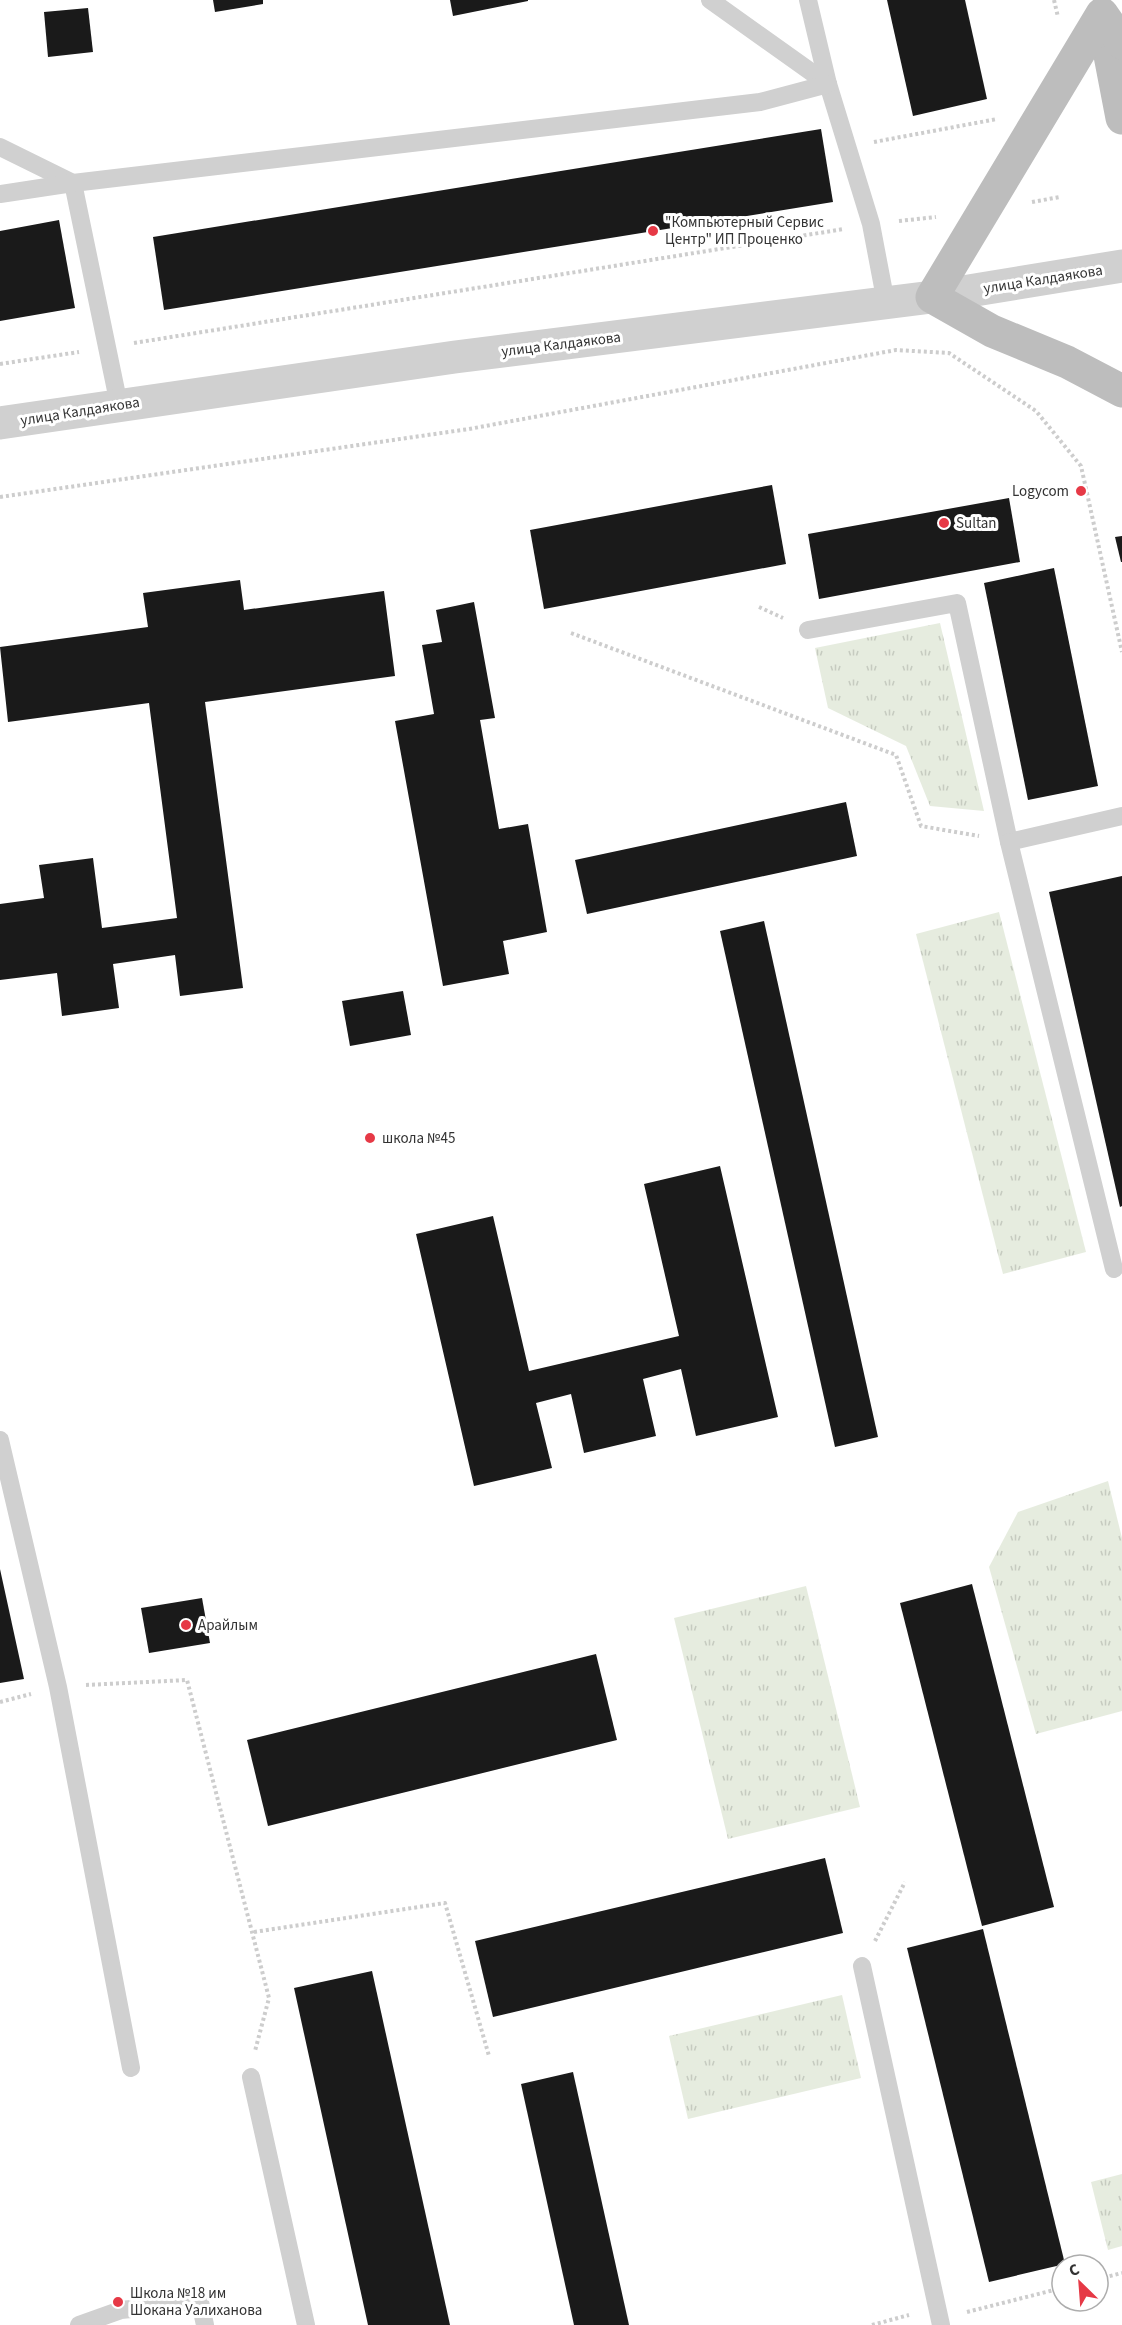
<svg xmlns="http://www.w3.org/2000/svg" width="1122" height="2325" font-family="'Source Sans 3',sans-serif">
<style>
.park{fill:url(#park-tufts)}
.building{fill:#1a1a1a}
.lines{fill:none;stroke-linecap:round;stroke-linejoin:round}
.path{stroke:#cdcdcd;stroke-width:4;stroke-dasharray:3 3;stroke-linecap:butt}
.service{stroke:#d0d0d0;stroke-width:18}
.tertiary{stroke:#d0d0d0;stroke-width:33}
.secondary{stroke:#bdbdbd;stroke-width:33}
.poi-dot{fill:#e63946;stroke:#fff;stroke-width:2}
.labels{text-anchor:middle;stroke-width:6;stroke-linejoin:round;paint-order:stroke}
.poi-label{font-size:15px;fill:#333;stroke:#fff;text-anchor:start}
.street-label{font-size:15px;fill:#333;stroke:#fff}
</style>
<defs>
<pattern id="park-tufts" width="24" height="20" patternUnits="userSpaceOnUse" patternTransform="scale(1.5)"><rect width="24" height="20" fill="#e6ecdf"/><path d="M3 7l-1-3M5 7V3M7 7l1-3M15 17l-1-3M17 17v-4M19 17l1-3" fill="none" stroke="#c6cbc0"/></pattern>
</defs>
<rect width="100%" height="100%" fill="#fff"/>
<g class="park">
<path d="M 940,623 L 984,811 L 930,806 L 906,746 L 828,708 L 815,648 Z"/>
<path d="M 999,912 L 1086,1252 L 1003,1274 L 916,934 Z"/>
<path d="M 1108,1481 L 1122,1538 L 1122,1711 L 1036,1734 L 989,1567 L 1018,1512 Z"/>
<path d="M 806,1586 L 860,1807 L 728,1839 L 674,1618 Z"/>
<path d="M 842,1995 L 861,2078 L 688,2119 L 669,2036 Z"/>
<path d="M 1122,2174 L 1122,2246 L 1108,2250 L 1091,2182 Z"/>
</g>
<g class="building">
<path d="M 213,0 L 263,0 L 263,4 L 215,12 Z"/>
<path d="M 450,0 L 528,0 L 528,1 L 453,16 Z"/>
<path d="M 887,0 L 965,0 L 987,99 L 913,116 Z"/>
<path d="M 88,8 L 93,52 L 48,57 L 44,12 Z"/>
<path d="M 821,129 L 833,202 L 164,310 L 153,237 Z"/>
<path d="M 59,220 L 75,308 L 0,321 L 0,231 Z"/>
<path d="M 772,485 L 786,564 L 544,609 L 530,530 Z"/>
<path d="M 1009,498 L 1020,562 L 819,599 L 808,534 Z"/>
<path d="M 1122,536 L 1122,562 L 1121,562 L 1115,537 Z"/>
<path d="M 1054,568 L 1098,786 L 1028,800 L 984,583 Z"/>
<path d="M 240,580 L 244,610 L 384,591 L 395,676 L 205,702 L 243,988 L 180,996 L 175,955 L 113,964 L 119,1008 L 62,1016 L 57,973 L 0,980 L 0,904 L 44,898 L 39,865 L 93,858 L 102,928 L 177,918 L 149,703 L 8,722 L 0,647 L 148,627 L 143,593 Z"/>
<path d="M 474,602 L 495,718 L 480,720 L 499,829 L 528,824 L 547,932 L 503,941 L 509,974 L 443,986 L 395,721 L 434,714 L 422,645 L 442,642 L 436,610 Z"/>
<path d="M 846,802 L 857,856 L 587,914 L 575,860 Z"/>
<path d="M 1122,876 L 1122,1206 L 1120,1207 L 1049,892 Z"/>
<path d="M 764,921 L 878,1437 L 835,1447 L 720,931 Z"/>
<path d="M 403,991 L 411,1035 L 350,1046 L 342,1001 Z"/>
<path d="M 720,1166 L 778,1417 L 696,1436 L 681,1369 L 643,1379 L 656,1436 L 584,1453 L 571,1394 L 536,1403 L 552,1468 L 474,1486 L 416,1234 L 493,1216 L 529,1371 L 679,1336 L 644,1184 Z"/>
<path d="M 0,1569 L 24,1679 L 0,1683 Z"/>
<path d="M 972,1584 L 1054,1907 L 982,1926 L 900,1603 Z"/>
<path d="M 202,1598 L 210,1643 L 149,1653 L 141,1608 Z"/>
<path d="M 596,1654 L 617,1740 L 268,1826 L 247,1740 Z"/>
<path d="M 825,1858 L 843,1933 L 493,2017 L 475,1941 Z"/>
<path d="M 983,1929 L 1065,2264 L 989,2282 L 907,1948 Z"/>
<path d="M 372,1971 L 450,2325 L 368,2325 L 294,1988 Z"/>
<path d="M 573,2072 L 629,2325 L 574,2325 L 521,2084 Z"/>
</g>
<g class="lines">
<g class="path">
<path d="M 1054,0 L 1058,17"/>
<path d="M 874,142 L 997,119"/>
<path d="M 1032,202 L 1060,197"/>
<path d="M 899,221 L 936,217"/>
<path d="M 134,343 L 844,229"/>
<path d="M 0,364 L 79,352"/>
<path d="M 0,497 L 469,429 L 896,350 L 949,353 L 1036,411 L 1081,466 L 1122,652"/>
<path d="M 759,607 L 783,618"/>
<path d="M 571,633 L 896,755 L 921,826 L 979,836"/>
<path d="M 86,1685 L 187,1680 L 269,1998 L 255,2051"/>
<path d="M 0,1702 L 31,1694"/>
<path d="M 254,1932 L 445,1903 L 489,2056"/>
<path d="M 875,1941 L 905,1882"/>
<path d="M 1098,2279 L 1122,2273"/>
<path d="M 967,2312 L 1062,2288"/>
<path d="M 872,2325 L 909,2315"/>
</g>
<g class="service">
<path d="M 710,0 L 828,84"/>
<path d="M 808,0 L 828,84 L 871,224 L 886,303"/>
<path d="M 0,147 L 73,183 L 119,405"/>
<path d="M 0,194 L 73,183 L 760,102 L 828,84"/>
<path d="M 808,630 L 957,603 L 1009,842 L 1122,816"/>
<path d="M 1009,842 L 1114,1269"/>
<path d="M 0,1440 L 58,1687 L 131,2068"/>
<path d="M 862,1966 L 941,2325"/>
<path d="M 251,2077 L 306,2325"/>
<path d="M 79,2325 L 121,2310 L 200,2302 L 205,2325"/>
</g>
<path class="tertiary" d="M 0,423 L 455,357 L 932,297 L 1122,266"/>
<g class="secondary">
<path d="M 1103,19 L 1122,118"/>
<path d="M 1122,43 L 1102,14 L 932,297 L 992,331 L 1067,362 L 1122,391"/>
</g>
</g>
<g class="poi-dot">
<circle cx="653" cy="231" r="6"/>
<circle cx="1081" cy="491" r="6"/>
<circle cx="944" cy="523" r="6"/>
<circle cx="370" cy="1138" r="6"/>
<circle cx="186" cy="1625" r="6"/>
<circle cx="118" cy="2302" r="6"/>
</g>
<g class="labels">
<g class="poi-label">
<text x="665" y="227">"Компьютерный Сервис<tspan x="665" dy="17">Центр" ИП Проценко</tspan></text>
<text x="1069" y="496" text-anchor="end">Logycom</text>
<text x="956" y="528">Sultan</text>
<text x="382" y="1143">школа №45</text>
<text x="198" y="1630">Арайлым</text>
<text x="130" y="2298">Школа №18 им<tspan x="130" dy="17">Шокана Уалиханова</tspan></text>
</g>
<g class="street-label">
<text transform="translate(1043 279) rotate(-9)" y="5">улица Калдаякова</text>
<text transform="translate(561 344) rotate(-7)" y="5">улица Калдаякова</text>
<text transform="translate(80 411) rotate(-9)" y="5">улица Калдаякова</text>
</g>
</g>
<g transform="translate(1080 2283) rotate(335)"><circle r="28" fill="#ffffff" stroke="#adadad" stroke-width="1.5"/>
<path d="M0-4.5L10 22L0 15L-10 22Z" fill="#e63946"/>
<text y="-9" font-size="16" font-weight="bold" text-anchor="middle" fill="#333333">С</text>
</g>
</svg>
